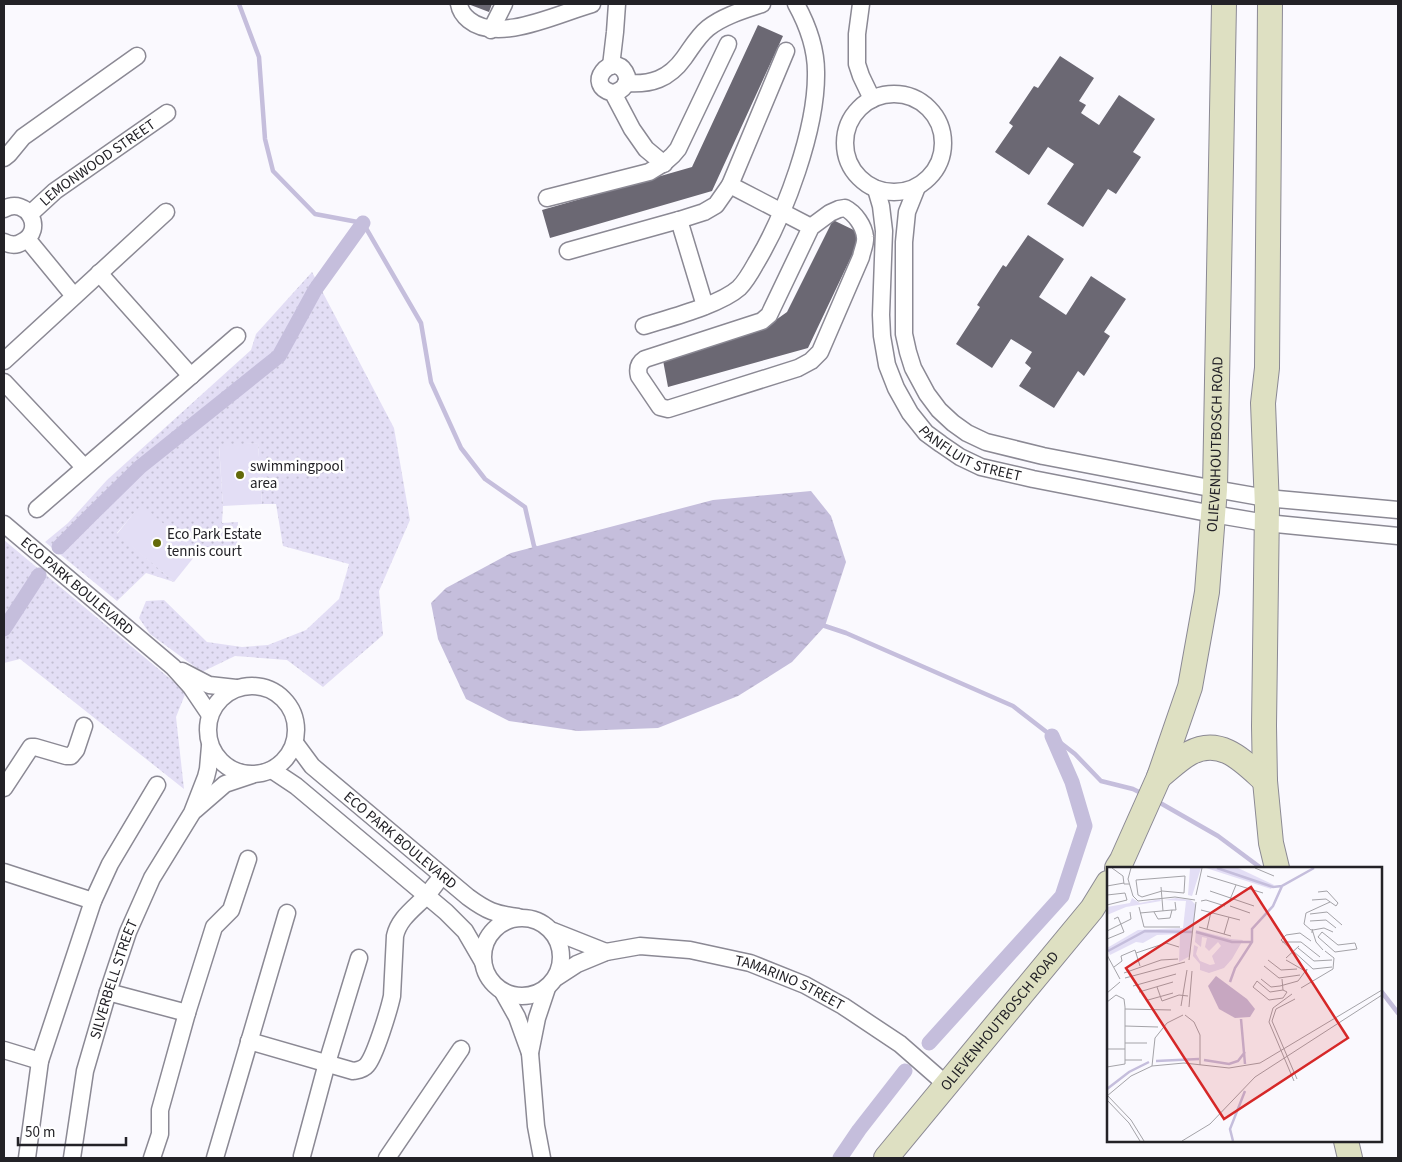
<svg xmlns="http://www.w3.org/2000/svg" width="1402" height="1162" font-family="'Source Sans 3',sans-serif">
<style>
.grass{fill:#e3def5}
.park{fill:url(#park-dots)}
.water{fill:url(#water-ripples)}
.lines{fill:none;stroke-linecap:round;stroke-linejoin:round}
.stream{stroke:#c5bedc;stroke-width:4.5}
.canal{stroke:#c5bedc;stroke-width:15}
.building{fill:#6b6873}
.minor-casing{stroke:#8b8994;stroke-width:19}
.secondary-casing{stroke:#8b8994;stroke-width:26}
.minor{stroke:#fff;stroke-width:16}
.secondary{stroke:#dee0c2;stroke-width:24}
.poi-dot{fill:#636909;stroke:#fff;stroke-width:2}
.labels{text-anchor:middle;stroke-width:5;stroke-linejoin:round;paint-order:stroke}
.street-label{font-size:15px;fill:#232227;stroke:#fff}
.poi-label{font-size:15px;fill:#232227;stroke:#fff;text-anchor:start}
.inset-river{fill:none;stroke:#c5bedc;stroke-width:2.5}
.inset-road{fill:none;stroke:#a4a3a8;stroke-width:1}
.view{fill:#d62828;fill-opacity:0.15;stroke:#d62828;stroke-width:2.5}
.inset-edge{fill:none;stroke:#232227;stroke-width:2.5}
</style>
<defs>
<pattern id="park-dots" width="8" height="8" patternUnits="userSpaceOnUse" patternTransform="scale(1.25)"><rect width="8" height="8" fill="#e3def5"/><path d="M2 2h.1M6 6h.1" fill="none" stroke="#c2bed2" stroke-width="1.8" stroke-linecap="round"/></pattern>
<pattern id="water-ripples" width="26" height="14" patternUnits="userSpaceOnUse" patternTransform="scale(1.25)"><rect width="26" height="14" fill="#c5bedc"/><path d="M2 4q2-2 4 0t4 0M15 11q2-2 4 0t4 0" fill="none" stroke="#a9a3bd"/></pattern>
</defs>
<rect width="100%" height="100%" fill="#faf9fe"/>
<g class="grass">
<path d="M 258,443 L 262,504 L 223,506 L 219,445 Z"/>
<path d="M 141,504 L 198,552 L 174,582 L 117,534 Z"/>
</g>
<g class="park">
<path d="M 312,272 L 394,428 L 410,520 L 379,591 L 383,635 L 323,687 L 287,660 L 235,656 L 202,672 L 150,634 L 139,618 L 146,601 L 164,600 L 207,642 L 242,647 L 268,645 L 306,630 L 339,599 L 349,564 L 283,546 L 276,504 L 262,504 L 258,443 L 219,446 L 223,506 L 222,523 L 238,522 L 237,547 L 201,547 L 198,552 L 141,505 L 117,533 L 174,582 L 146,573 L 117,601 L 45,542 L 68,523 L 107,480 L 251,350 L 256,334 Z"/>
<path d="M 4,540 L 186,692 L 176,717 L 184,789 L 20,659 L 4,663 Z"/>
</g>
<path class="water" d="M 811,491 L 831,516 L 846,562 L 825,626 L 792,662 L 738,696 L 658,728 L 578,731 L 509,721 L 466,699 L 438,639 L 431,603 L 446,588 L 511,553 L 713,500 Z"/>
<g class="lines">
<g class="stream">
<path d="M 239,4 L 259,57 L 265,139 L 273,171 L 315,214 L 363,223 L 421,323 L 431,382 L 461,448 L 485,479 L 525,507 L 534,546 L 538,552"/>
<path d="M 822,625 L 846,633 L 1013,706 L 1075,754 L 1101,781 L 1133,789 L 1139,792"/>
<path d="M 1162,804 L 1218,836 L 1261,868"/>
<path d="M 1381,991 L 1398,1013"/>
</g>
<g class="canal">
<path d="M 59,547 L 92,514 L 140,467 L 279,356 L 315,290 L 363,223"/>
<path d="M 4,629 L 39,575"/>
<path d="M 929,1043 L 1062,896 L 1085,826 L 1072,782 L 1052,736"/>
<path d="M 840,1158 L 859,1130 L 905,1071"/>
</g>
</g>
<g class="building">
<path d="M 468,4 L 492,4 L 489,12 Z"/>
<path d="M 758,25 L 783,36 L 712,191 L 550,238 L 542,210 L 692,167 Z"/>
<path d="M 1060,56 L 1094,78 L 1079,101 L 1086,105 L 1081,113 L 1099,125 L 1119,95 L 1155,119 L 1133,152 L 1141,157 L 1116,194 L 1108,189 L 1083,227 L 1047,204 L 1074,164 L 1048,147 L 1029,175 L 995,152 L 1013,126 L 1009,123 L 1034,86 L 1038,88 Z"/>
<path d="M 833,220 L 862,234 L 808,348 L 668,387 L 662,355 L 773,322 L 787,312 Z"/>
<path d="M 1028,235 L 1064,259 L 1039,297 L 1066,315 L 1091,276 L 1126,299 L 1104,332 L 1110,336 L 1084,376 L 1078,371 L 1054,408 L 1019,386 L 1031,368 L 1025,363 L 1032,352 L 1011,339 L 992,368 L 956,344 L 980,307 L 977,305 L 1003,265 L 1006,267 Z"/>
</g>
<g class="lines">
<defs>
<g id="minor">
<path d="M 459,4 C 460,10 464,16 469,20 C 498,44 559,13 592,4"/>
<path d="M 861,4 L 857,34 L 857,64 L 861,76 L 872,99"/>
<path d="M 491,30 L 504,4"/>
<path d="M 611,66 L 615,32 L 617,4"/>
<path d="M 626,83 C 651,85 669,79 684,58 C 692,47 698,36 708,28 C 723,16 744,10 762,4"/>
<path d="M 613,93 C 623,91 631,82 625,72 C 613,51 582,85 613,93 L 632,129 L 646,149 L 664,164"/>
<circle cx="894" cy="143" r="49"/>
<path d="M 4,158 L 9,154 L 23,137 L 137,56"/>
<path d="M 730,185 L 811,227"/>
<path d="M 917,187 L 907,212 L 904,242 L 904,334 L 908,352 L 913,368 L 927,394 L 939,410 L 953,423 L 967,433 L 986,442 L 1043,456 L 1215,489 L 1266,498 L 1398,510"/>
<path id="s1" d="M 876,189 L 881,206 L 884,231 L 881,315 L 882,336 L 887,365 L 896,388 L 910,413 L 926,433 L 941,444 L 960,457 L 981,467 L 1033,479 L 1213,514 L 1266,523 L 1398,536"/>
<path d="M 547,198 L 649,172 C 661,165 670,160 678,149 L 728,44"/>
<path d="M 845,208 C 855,213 864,226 865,237 C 866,243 862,251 861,257 L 820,352 L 811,361 L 798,368 L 668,409 L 660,407 L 639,376 C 637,368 639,363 645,359 L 762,321 L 769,315 L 811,227 L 830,213 L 839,209 Z"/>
<path d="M 4,209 C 27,196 46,230 22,242 C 16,246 10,245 4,242"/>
<path id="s2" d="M 30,214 L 55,191 L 167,113"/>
<path d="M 679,220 L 705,306"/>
<path d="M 28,240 L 74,296"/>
<path d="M 568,251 L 679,220 L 704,212 L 716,205 L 730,185 L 786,51"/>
<path d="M 99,273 L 191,376"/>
<path d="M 644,326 C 669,318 720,305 739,288 C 746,281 751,272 756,263 C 785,215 817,129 816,72 C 816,48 807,24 796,4"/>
<path d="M 4,361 L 166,212"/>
<path d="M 4,382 L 84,467"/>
<path d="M 37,509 L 237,336"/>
<path id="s3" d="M 4,524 L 173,667 L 191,687 L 210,715"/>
<path d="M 182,671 L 209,685 L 236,688"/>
<circle cx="252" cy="730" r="44"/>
<path id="s4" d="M 295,743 L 312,766 L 468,897 C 487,911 495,914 518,917"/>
<path d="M 272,770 L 296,786 L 446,912 L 465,931 L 483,962"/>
<path d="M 4,788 L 31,747 L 35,747 L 66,756 L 71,756 L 76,750 L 84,726"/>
<path d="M 195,810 L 225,784 L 252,775"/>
<path d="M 4,872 L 93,901"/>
<circle cx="522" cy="957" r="39"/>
<path d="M 553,931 L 606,952"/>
<path id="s5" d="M 557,977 L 577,964 L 606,952 L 640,946 L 690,950 L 750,963 L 805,985 L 843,1006 L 900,1044 L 948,1086"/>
<path d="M 108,992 L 187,1013"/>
<path d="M 503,992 L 517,1017 L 530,1053"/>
<path d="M 249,1041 L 353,1071 C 358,1070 363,1070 367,1065 C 375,1056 389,1010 392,996 L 395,936 C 399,918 415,908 427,895 C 432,889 437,882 442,876"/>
<path d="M 4,1050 L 40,1061"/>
<path d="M 302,1156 L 327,1063 L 359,958"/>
<path d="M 27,1158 L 40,1061 L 93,901 L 110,864 L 157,785"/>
<path id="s6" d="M 72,1158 L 85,1071 L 108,992 L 128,932 L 152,878 L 192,813 L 206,777 L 208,769 L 210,746"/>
<path d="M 152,1158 L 160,1134 L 160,1110 L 187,1013 L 214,927 L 231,910 L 248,859"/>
<path d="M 215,1158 L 287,913"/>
<path d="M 387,1158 L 461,1049"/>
<path d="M 542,1158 L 536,1126 L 530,1053 L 537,1018 L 547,988"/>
</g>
<g id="secondary">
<path d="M 1270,4 L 1267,368 L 1263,403 L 1267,507 L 1264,726 L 1265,781 L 1271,843 L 1277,868"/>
<path d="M 1159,777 C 1169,769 1179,759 1190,753 C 1221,736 1244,762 1265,781"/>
<path id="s7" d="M 1117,868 L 1122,860 L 1159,777 L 1190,687 L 1207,592 L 1215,489 L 1224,4"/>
<path d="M 1346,1141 L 1350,1158"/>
<path id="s8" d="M 886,1158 L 1092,909 L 1108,883"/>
</g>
</defs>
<use href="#minor" class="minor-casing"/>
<use href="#secondary" class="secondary-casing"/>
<use href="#minor" class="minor"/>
<use href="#secondary" class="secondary"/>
</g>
<g class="poi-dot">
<circle cx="240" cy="475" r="5"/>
<circle cx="157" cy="543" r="5"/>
</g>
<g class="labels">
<g class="street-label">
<text dy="5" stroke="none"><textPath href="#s2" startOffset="85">LEMONWOOD STREET</textPath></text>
<text dy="5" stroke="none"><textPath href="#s7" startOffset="440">OLIEVENHOUTBOSCH ROAD</textPath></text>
<text dy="5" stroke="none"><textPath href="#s1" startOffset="306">PANFLUIT STREET</textPath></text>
<text dy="5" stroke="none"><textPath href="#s3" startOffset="96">ECO PARK BOULEVARD</textPath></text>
<text dy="5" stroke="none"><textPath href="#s4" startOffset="144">ECO PARK BOULEVARD</textPath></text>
<text dy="5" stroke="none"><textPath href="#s6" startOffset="184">SILVERBELL STREET</textPath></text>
<text dy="5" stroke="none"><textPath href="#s5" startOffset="245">TAMARINO STREET</textPath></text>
<text dy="5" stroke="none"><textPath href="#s8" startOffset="178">OLIEVENHOUTBOSCH ROAD</textPath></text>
</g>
<g class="poi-label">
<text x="250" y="471">swimmingpool<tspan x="250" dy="17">area</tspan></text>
<text x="167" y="539">Eco Park Estate<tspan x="167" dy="17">tennis court</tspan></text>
</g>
</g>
<g transform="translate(1107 867)">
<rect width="275" height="275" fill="#faf9fe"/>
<path d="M 83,1 L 94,1 L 85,29 L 81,28 ZM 99,1 L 131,1 L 167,18 L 164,22 ZM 25,31 L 33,36 L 53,32 L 54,34 L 19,40 L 0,48 L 0,40 L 23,36 ZM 69,31 L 84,33 L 89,38 L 83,89 L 72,95 L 73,67 L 50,68 L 36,76 L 29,75 L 3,88 L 0,81 L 31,63 L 76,61 L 79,34 L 57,33 ZM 89,63 L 124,72 L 136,73 L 125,92 L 117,101 L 102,106 L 93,103 L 93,97 L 86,89 L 87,78 L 91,80 L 89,87 L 93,94 L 103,98 L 108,97 L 105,89 L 114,79 L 111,75 L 102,84 L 98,80 L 100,71 L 95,70 L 94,80 L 88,75 Z" fill="#e3def5"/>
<path d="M 109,109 L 140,132 L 148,142 L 143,150 L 128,151 L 112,142 L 101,119 Z" fill="#c5bedc"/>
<path class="inset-river" d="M 110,1 L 166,20 L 175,19M 89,65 L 125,75 L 145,75M 1,84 L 38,64 L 85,65M 123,115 L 128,101 L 145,75 L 145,62 L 166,39 L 175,19 L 207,1M 134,152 L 138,197M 97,193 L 122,197 L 131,194 L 138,185M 49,194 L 92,192M 0,222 L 22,205 L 42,195M 126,274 L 123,262 L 138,224"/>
<path class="inset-road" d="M 5,1 L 16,9 L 17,17 L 22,17M 24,1 L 21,12 L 26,29 L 31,34 L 68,30 L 88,33M 148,1 L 167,9M 78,9 L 77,26 L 55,24 L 35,30 L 31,28 L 29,13 ZM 100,9 L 156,26M 0,19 L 17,16M 54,20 L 56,44M 103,24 L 147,39M 0,28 L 18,26 L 20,33 L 0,38M 89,28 L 95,1M 205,33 L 219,32 L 229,39 L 231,36 L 220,24 L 211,25M 94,34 L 99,33 L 118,39M 122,35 L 129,18M 123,39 L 143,46M 32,40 L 37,60 L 73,60M 94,43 L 133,53M 47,45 L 51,52 L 63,51 L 65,43 L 69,43 L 68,35M 33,46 L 65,43M 203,47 L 220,45 L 235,58M 203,54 L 219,53 L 229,61M 92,60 L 124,69M 100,62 L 104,45M 204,63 L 197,57 L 199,46 L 223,35M 206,63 L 217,61 L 226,65M 0,64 L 24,52 L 23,45M 215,65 L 231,78 L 248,76 L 250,82 L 228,85 L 211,70 ZM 205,66 L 205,62 L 209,75 L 216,83M 117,67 L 122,50M 0,72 L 17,65 L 11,50 L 7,52M 204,74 L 193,66 L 179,68 L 174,73 L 206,102 L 225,100M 175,75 L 194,75 L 213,90M 191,81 L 207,94 L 225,93M 29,86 L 59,76 L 72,80M 0,88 L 13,112M 179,91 L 192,79M 82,93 L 89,35M 161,93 L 174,103 L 190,102M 179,93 L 198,104M 157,99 L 172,111 L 193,108M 7,100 L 15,94 L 14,89 L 28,83 L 33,99M 17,106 L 54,93 L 71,92M 18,111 L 78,95M 154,112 L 164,120 L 173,119 L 191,114 L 200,102 L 199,106M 175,112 L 176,123 L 180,125 L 176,131 L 162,133 L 146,120 L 150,114 L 163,125 L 176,123M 26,119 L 69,107M 50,120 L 55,134 L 72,128 L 81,129M 194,121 L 226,102 L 227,91 L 218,84M 32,125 L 66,115M 0,126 L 13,115M 185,127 L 166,141 L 162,155 L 187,214M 188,132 L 169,142 L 165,154 L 190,212M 41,133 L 66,126M 0,135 L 9,128 L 17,132 L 18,140 L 18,197 L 0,200M 74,139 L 80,103M 82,140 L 85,104M 18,142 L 64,143M 78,148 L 87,155 L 93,168 L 93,198M 18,159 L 51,160M 18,176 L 40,176M 0,182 L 18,182M 18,193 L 35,193M 45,199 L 48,171 L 60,156 L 76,148M 0,228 L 24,253 L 37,274M 0,229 L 24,209 L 45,199 L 77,196 L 122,201 L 153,196 L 275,123M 0,233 L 22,256 L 33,274M 75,274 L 103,257 L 148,210 L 275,128"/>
<path class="view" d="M 144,20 L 241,171 L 117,252 L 19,101 Z"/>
<rect width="275" height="275" class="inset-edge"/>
</g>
<rect width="1402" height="1162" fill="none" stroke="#232227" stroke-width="10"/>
<path d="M18 1137v8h108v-8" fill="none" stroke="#232227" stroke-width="2.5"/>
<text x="25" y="1137" font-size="15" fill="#232227" stroke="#ffffff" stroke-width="4" paint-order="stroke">50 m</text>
</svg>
